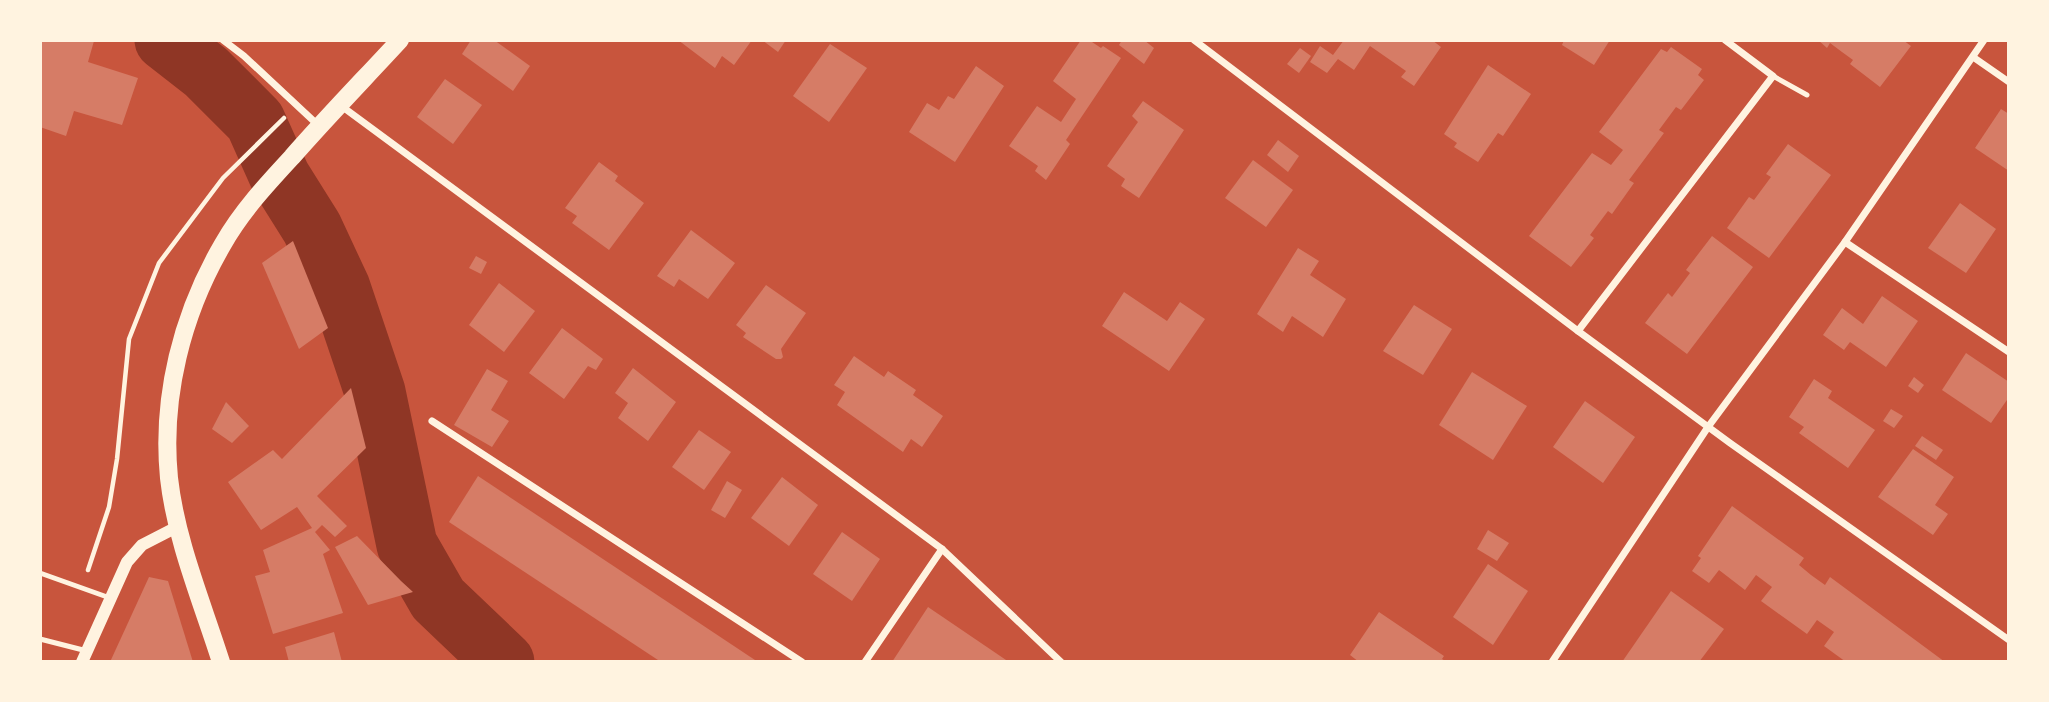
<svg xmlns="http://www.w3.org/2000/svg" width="2049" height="702" font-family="'Golos Text',sans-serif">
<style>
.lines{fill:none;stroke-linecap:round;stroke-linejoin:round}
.river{stroke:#8f3625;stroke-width:61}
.building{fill:#d67c66}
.path{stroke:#fff3e0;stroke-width:4.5}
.service{stroke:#fff3e0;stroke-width:5}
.minor{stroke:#fff3e0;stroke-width:7}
.tertiary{stroke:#fff3e0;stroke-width:12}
.primary{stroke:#fff3e0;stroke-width:18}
</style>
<rect width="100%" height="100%" fill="#c8553d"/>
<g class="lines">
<path class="river" d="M 165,40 L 206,72 L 255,121 L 280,177 L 312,228 L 340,288 L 375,392 L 407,545 L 438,599 L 504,662"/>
</g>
<g class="building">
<path d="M 41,40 L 94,41 L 88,62 L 138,78 L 122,125 L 74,111 L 66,136 L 40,127 Z"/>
<path d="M 471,40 L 494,40 L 530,66 L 513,91 L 462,54 Z"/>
<path d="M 678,40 L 752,40 L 734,65 L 722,56 L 715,68 Z"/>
<path d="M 762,40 L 786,40 L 778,52 Z"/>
<path d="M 1081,40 L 1089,40 L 1101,48 L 1103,46 L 1121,58 L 1066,140 L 1070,144 L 1046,180 L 1035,171 L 1038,166 L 1009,146 L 1037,106 L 1061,122 L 1076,99 L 1053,81 Z"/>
<path d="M 1122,40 L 1144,40 L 1154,48 L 1144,64 L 1119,45 Z"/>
<path d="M 1344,40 L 1432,40 L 1441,47 L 1414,86 L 1401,77 L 1406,71 L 1370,46 L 1354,70 L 1338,59 L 1327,73 L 1310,62 L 1320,46 L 1333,55 Z"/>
<path d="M 1564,40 L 1610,40 L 1594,65 L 1562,45 Z"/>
<path d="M 1818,40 L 1903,40 L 1911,46 L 1880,87 L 1850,64 L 1853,60 L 1842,52 L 1830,43 L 1827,48 Z"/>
<path d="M 830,44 L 867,68 L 829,122 L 793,96 Z"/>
<path d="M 1671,47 L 1702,69 L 1698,75 L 1704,80 L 1681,110 L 1676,107 L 1659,130 L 1664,133 L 1629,180 L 1634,183 L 1612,214 L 1608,211 L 1590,235 L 1594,238 L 1571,267 L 1529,236 L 1592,153 L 1611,165 L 1623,150 L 1599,132 L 1661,49 L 1667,52 Z"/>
<path d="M 1300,48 L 1311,56 L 1299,73 L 1287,64 Z"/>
<path d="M 1488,65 L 1531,94 L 1503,136 L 1498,133 L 1478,162 L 1454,147 L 1457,143 L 1444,134 Z"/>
<path d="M 976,66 L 1004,86 L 955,162 L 909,132 L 927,103 L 939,110 L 948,96 L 954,99 Z"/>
<path d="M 445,79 L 482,105 L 453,144 L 417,117 Z"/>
<path d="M 1143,101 L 1184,130 L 1139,198 L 1121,186 L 1125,179 L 1107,166 L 1138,122 L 1132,116 Z"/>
<path d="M 2001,109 L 2009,114 L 2009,171 L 1975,148 Z"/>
<path d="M 1278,140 L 1299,156 L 1288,172 L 1267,155 Z"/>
<path d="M 1788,144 L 1831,175 L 1769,258 L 1727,228 L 1749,197 L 1754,200 L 1771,177 L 1766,174 Z"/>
<path d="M 1253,160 L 1293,190 L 1266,227 L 1225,198 Z"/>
<path d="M 599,162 L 618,176 L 615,181 L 644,203 L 609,250 L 572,223 L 577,216 L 565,208 Z"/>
<path d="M 1960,203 L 1996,229 L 1966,273 L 1928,248 Z"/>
<path d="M 691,230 L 735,263 L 708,299 L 679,279 L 674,287 L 657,276 Z"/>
<path d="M 1712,236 L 1753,267 L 1687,354 L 1645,323 L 1668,293 L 1672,297 L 1690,273 L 1686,270 Z"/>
<path d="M 293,241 L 328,328 L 299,349 L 262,263 Z"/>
<path d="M 1298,248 L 1319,261 L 1310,275 L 1346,299 L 1323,337 L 1292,316 L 1283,332 L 1257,314 Z"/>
<path d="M 476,256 L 487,262 L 481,274 L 469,268 Z"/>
<path d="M 499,283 L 535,311 L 504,352 L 469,325 Z"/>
<path d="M 766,285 L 806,313 L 781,349 L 783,357 L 781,359 L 776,359 L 743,337 L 746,333 L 736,325 Z"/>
<path d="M 1124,292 L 1167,321 L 1180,302 L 1205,319 L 1169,371 L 1102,326 Z"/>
<path d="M 1882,296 L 1918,321 L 1886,367 L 1850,342 L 1844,350 L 1823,335 L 1842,308 L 1863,324 Z"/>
<path d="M 1414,305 L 1452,329 L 1423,375 L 1383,351 Z"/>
<path d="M 562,328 L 603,359 L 596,370 L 588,366 L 564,399 L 529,373 Z"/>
<path d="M 1966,353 L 2009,382 L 2009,397 L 1991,423 L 1942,390 Z"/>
<path d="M 854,356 L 884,377 L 888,371 L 916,390 L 913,395 L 943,416 L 922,447 L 911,439 L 903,452 L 837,405 L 845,392 L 834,385 Z"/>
<path d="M 633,368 L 676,402 L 648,441 L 618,418 L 628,403 L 615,393 Z"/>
<path d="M 487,369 L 508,381 L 491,410 L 509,421 L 492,447 L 454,425 Z"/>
<path d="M 1472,372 L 1527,406 L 1493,460 L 1439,425 Z"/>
<path d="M 1914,377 L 1924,385 L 1918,393 L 1908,386 Z"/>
<path d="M 1814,379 L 1832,391 L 1828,398 L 1875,430 L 1848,468 L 1799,433 L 1804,427 L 1789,417 Z"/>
<path d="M 351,388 L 366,448 L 317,496 L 347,526 L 335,537 L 322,525 L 315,532 L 330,550 L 323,554 L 343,613 L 273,634 L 255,576 L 270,572 L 263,550 L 312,528 L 297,507 L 261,530 L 228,482 L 273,450 L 282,459 Z"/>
<path d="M 1585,401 L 1635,437 L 1603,483 L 1553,447 Z"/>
<path d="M 226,402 L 249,426 L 232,443 L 212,429 Z"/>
<path d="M 1891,409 L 1903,416 L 1894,428 L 1883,421 Z"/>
<path d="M 699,430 L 731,452 L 704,490 L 672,467 Z"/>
<path d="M 1922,436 L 1943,450 L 1936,460 L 1915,446 Z"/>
<path d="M 1913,449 L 1954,477 L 1935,505 L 1948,514 L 1933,535 L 1878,497 Z"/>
<path d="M 478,476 L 758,662 L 661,662 L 449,522 Z"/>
<path d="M 782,477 L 818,505 L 789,546 L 751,518 Z"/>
<path d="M 727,481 L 742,490 L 725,518 L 711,510 Z"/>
<path d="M 1732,506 L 1804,558 L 1799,565 L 1811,575 L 1825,585 L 1830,577 L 1945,662 L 1846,662 L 1824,646 L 1834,632 L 1817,620 L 1807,634 L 1761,601 L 1772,587 L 1756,575 L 1745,590 L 1719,570 L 1709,583 L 1692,571 L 1701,558 L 1698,556 Z"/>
<path d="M 1488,530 L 1509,543 L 1497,561 L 1477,549 Z"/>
<path d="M 842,532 L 880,559 L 852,601 L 813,574 Z"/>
<path d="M 357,536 L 401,581 L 413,592 L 368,605 L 335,547 Z"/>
<path d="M 1488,564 L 1528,591 L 1493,645 L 1453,617 Z"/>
<path d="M 149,577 L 168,581 L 193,662 L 110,662 Z"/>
<path d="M 1671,591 L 1724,629 L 1699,662 L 1622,662 Z"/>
<path d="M 928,607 L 1009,662 L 892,662 Z"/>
<path d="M 1379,612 L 1444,656 L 1442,659 L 1447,662 L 1359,662 L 1350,655 Z"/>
<path d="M 334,632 L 342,662 L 289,662 L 285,647 Z"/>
</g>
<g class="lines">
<path class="path" d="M 88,570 L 109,507 L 117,459 L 129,339 L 159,263 L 223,178 L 284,118"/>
<g class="service">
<path d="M 1773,76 L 1807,95"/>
<path d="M 40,573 L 110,598"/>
<path d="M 40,639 L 87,651"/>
</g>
<g class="minor">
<path d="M 223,40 L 244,56 L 319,126"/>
<path d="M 1194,40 L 1578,331 L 1730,443 L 2009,640"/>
<path d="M 1973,57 L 2009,82"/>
<path d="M 340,105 L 942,549 L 1061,662"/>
<path d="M 1845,242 L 2009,352"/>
<path d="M 1578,331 L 1773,76 L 1725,40"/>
<path d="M 432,421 L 802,662"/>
<path d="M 865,662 L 942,549"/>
<path d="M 1552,662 L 1708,427 L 1845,242 L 1984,40"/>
</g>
<path class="tertiary" d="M 82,662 L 127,562 L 142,545 L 177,527"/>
<path class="primary" d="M 221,662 C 202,602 176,541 169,478 C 161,397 182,314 223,244 C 241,212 267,184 292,157 C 327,117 364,79 400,40"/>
</g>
<rect width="2049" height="702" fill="none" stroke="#fff3e0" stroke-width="84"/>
</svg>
